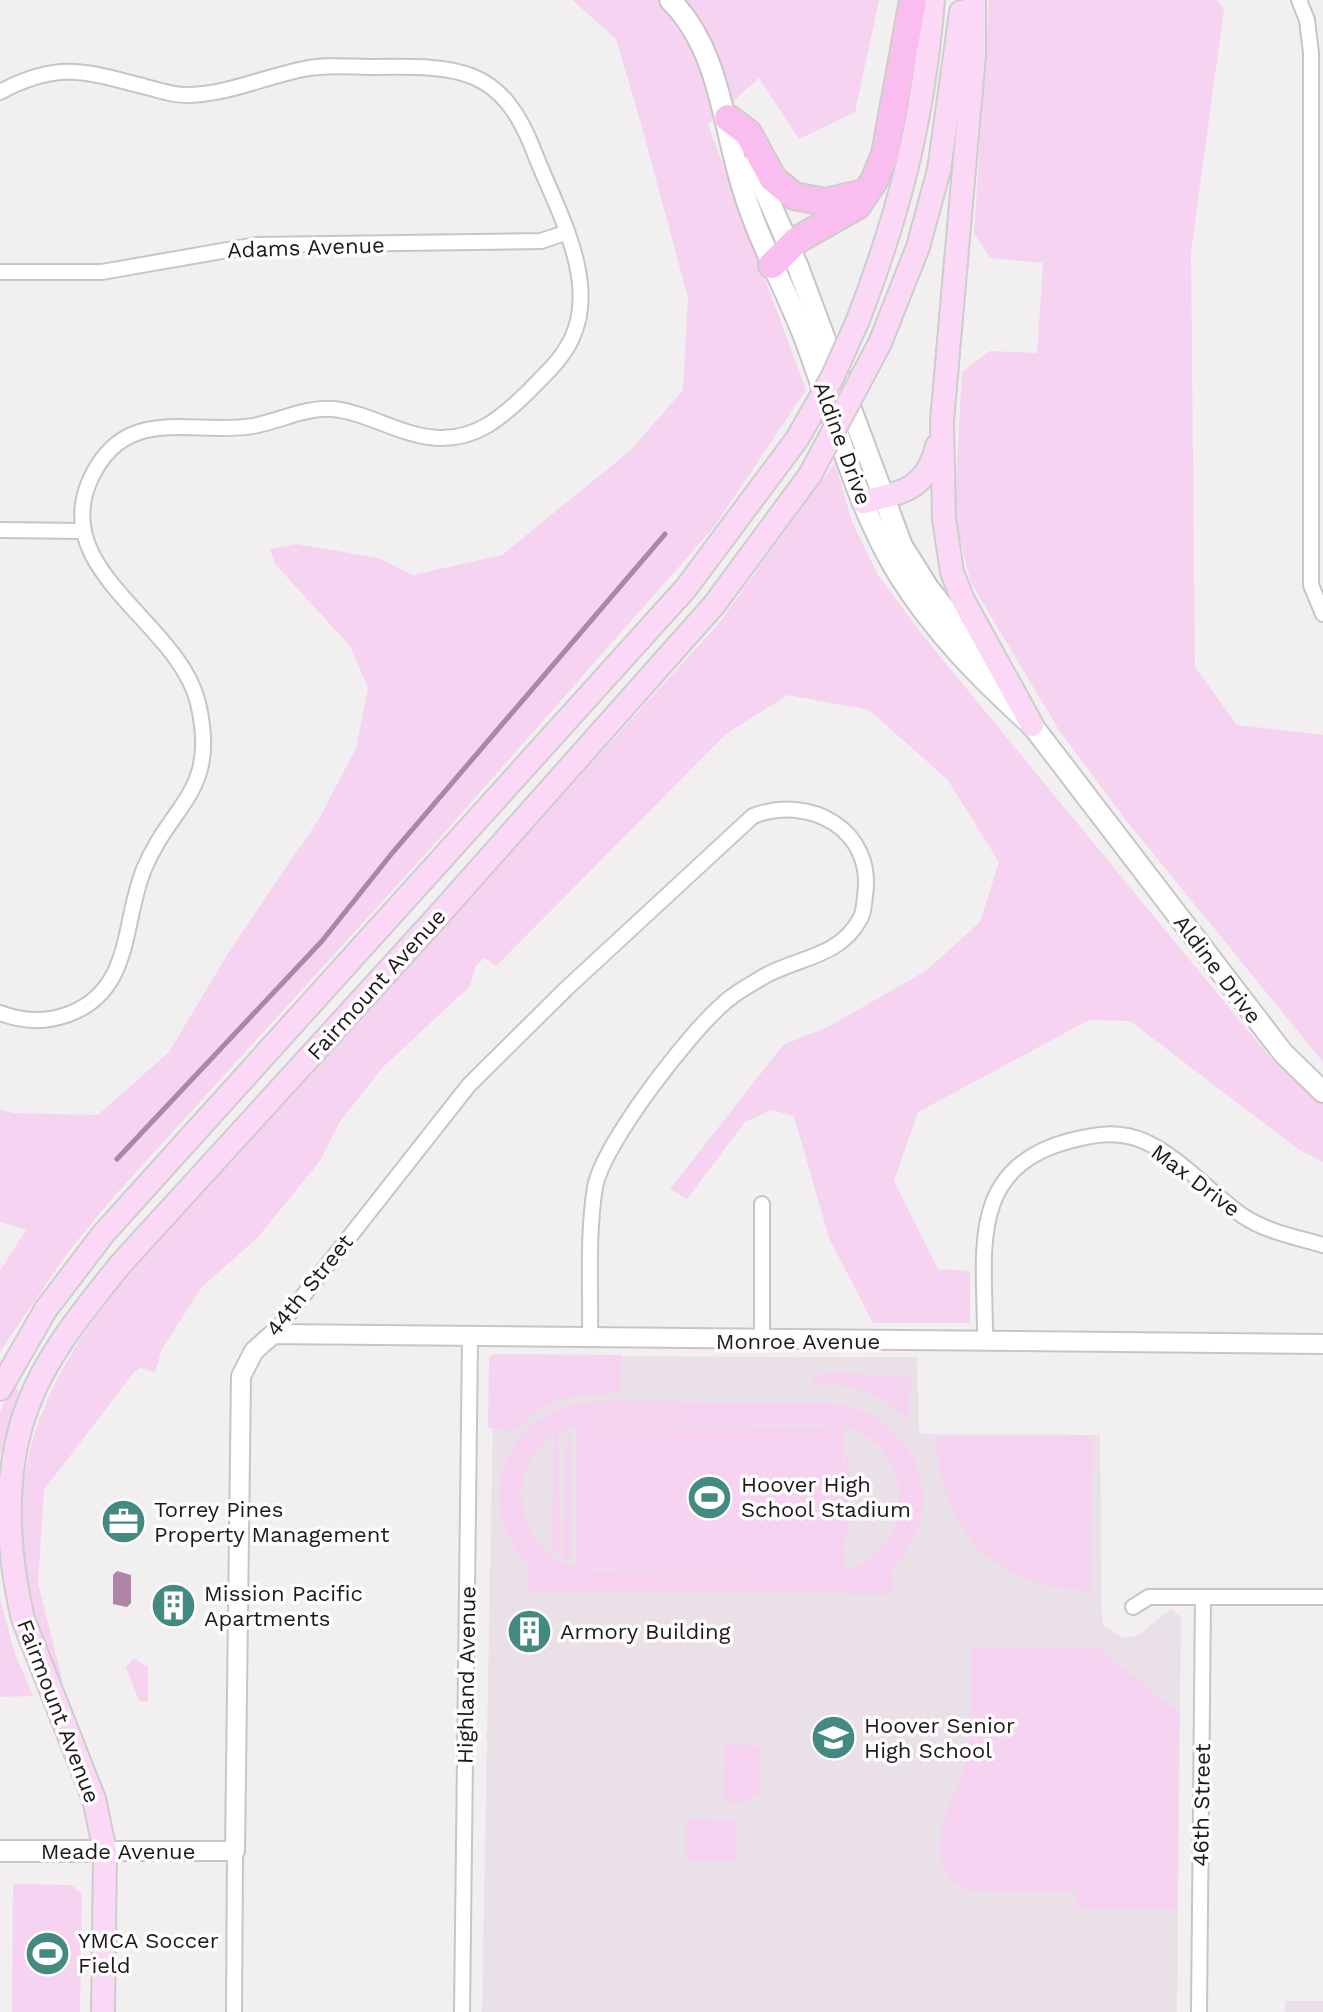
<svg xmlns="http://www.w3.org/2000/svg" width="1323" height="2012" font-family="'Work Sans',sans-serif">
<style>
.built{fill:#eae1e8}
.green{fill:#f6d3f0;fill-rule:evenodd}
.water{fill:#ae84a7}
.lines{fill:none;stroke-linecap:round;stroke-linejoin:round}
.stream{stroke:#ae84a7;stroke-width:5}
.minor-casing{stroke:#c8c5c8;stroke-width:18}
.tertiary-casing{stroke:#c8c5c8;stroke-width:22}
.secondary-casing{stroke:#c8c5c8;stroke-width:24}
.primary-casing{stroke:#cdcdcd;stroke-width:26}
.motorway-casing{stroke:#cdcdcd;stroke-width:30}
.minor{stroke:#fff;stroke-width:14}
.tertiary{stroke:#fff;stroke-width:18}
.secondary{stroke:#fff;stroke-width:20}
.primary{stroke:#fbd8f5;stroke-width:22}
.motorway{stroke:#f9beef;stroke-width:26}
.primary-bridge-casing{stroke:#cdcdcd;stroke-width:26;stroke-linecap:butt}
.primary-bridge{stroke:#fbd8f5;stroke-width:22}
.labels{text-anchor:middle;stroke-width:7;stroke-linejoin:round;paint-order:stroke}
.street-label{font-size:22px;fill:#1b1a1b;stroke:#fffcfe}
.poi-label{font-size:22px;fill:#1b1a1b;stroke:#fffcfe;text-anchor:start}
</style>
<rect width="100%" height="100%" fill="#f2eff1"/>
<g class="built">
<path d="M 494,1356 L 917,1357 L 919,1434 L 1100,1435 L 1102,1624 L 1123,1638 L 1137,1636 L 1171,1609 L 1181,1617 L 1177,2012 L 482,2012 Z"/>
<rect x="1285" y="2001" width="38" height="11"/>
</g>
<g class="green">
<path d="M 572,0 L 879,0 L 855,112 L 799,139 L 759,78 L 708,124 L 806,390 L 714,527 L 430,849 L 117,1193 L 68,1252 L 0,1352 L 0,1271 L 26,1230 L 0,1222 L 0,1109 L 13,1113 L 98,1115 L 169,1052 L 230,950 L 319,819 L 356,748 L 368,688 L 350,646 L 275,564 L 270,549 L 297,544 L 378,558 L 413,575 L 502,555 L 631,450 L 683,390 L 688,298 L 640,120 L 616,39 Z"/>
<path d="M 989,0 L 1217,0 L 1224,9 L 1191,252 L 1195,667 L 1237,725 L 1323,735 L 1323,1062 L 1125,819 L 1059,730 L 971,583 L 954,516 L 962,372 L 990,351 L 1037,353 L 1043,263 L 990,258 L 974,233 Z"/>
<path d="M 835,462 L 852,522 L 878,575 L 924,637 L 1273,1061 L 1323,1104 L 1323,1162 L 1298,1149 L 1130,1021 L 1089,1020 L 918,1112 L 894,1181 L 938,1269 L 970,1271 L 970,1323 L 873,1323 L 829,1238 L 794,1116 L 771,1110 L 745,1122 L 687,1199 L 670,1189 L 783,1045 L 830,1026 L 927,970 L 980,922 L 999,862 L 947,779 L 869,710 L 788,695 L 726,734 L 496,966 L 485,958 L 476,965 L 470,986 L 382,1068 L 339,1123 L 320,1161 L 258,1237 L 201,1288 L 162,1349 L 155,1372 L 140,1368 L 134,1372 L 44,1490 L 38,1584 L 62,1679 L 57,1682 C 13,1557 1,1467 75,1348 C 93,1318 116,1291 136,1263 L 719,623 Z"/>
<path d="M 493,1354 L 622,1355 L 622,1390 C 611,1395 602,1394 590,1394 C 559,1396 536,1409 514,1431 L 488,1428 L 489,1359 Z"/>
<path d="M 831,1372 L 912,1378 L 908,1419 C 879,1393 852,1384 812,1383 L 813,1376 Z"/>
<path d="M 11,1387 L 19,1390 L 0,1455 L 0,1412 Z"/>
<path d="M 596,1401 L 828,1403 C 917,1410 957,1510 888,1572 L 893,1573 L 893,1594 L 527,1592 L 527,1570 L 532,1569 C 466,1505 505,1407 596,1401 ZM 596,1423 L 827,1424 L 834,1426 L 581,1425 ZM 576,1425 L 576,1567 C 516,1549 501,1470 554,1435 L 551,1551 L 560,1552 L 558,1435 L 555,1435 ZM 843,1426 C 917,1445 919,1549 845,1570 L 844,1539 L 849,1539 L 849,1455 L 845,1455 L 844,1504 ZM 581,1568 L 839,1570 L 840,1570 L 594,1570 Z"/>
<path d="M 567,1431 L 570,1431 L 571,1559 L 562,1559 Z"/>
<path d="M 1089,1436 L 1093,1441 L 1090,1591 C 993,1587 941,1533 936,1437 Z"/>
<path d="M 0,1599 L 15,1654 L 33,1696 L 0,1697 Z"/>
<path d="M 970,1648 L 1098,1648 L 1179,1712 L 1177,1910 L 1077,1909 L 1076,1892 L 967,1891 C 909,1859 960,1795 968,1753 C 974,1721 969,1682 970,1648 Z"/>
<path d="M 134,1658 L 148,1667 L 148,1701 L 139,1701 L 126,1667 Z"/>
<path d="M 724,1745 L 761,1746 L 761,1795 L 753,1796 L 748,1803 L 723,1802 Z"/>
<path d="M 686,1819 L 737,1820 L 736,1862 L 686,1861 Z"/>
<path d="M 13,1884 L 71,1885 L 82,1894 L 80,2012 L 12,2012 Z"/>
</g>
<path class="water" d="M 117,1571 L 131,1575 L 131,1603 L 127,1607 L 113,1604 L 113,1575 Z"/>
<g class="lines">
<path class="stream" d="M 117,1159 L 322,941 L 393,852 L 665,534"/>
<defs>
<g id="minor">
<path d="M 1299,0 L 1307,20 L 1311,53 L 1311,585 L 1323,614"/>
<path d="M 0,92 C 58,61 85,71 146,87 C 159,90 172,95 185,95 C 227,95 263,77 304,69 C 326,64 351,67 375,67 C 459,66 502,66 535,154 C 556,208 599,280 572,338 C 562,360 543,376 527,393 C 502,417 477,439 440,438 C 402,437 370,413 333,409 C 305,407 280,421 253,426 C 193,436 126,403 91,478 C 47,571 179,622 198,703 C 219,792 172,802 144,869 C 122,923 133,990 69,1014 C 45,1023 23,1022 0,1013"/>
<path d="M 0,272 L 102,272 L 256,245 L 541,241 L 565,233"/>
<path d="M 0,530 L 82,531"/>
<path d="M 273,1334 L 469,1085 L 567,988 L 753,816 C 810,794 875,830 865,896 C 864,903 864,913 860,919 C 839,958 797,957 763,977 C 750,985 734,993 723,1004 C 689,1033 603,1144 595,1187 C 587,1237 591,1289 590,1339"/>
<path d="M 762,1341 L 762,1204"/>
<path d="M 985,1342 C 986,1257 964,1169 1069,1141 C 1096,1134 1119,1130 1146,1142 C 1182,1159 1210,1193 1243,1216 C 1267,1232 1296,1237 1323,1245"/>
<path d="M 1133,1607 L 1149,1597 L 1323,1597"/>
<path d="M 234,2012 L 235,1851"/>
<path d="M 462,2012 L 470,1339"/>
<path d="M 1199,2012 L 1203,1597"/>
</g>
<path id="tertiary" d="M 105,1851 L 235,1851 L 241,1376 L 254,1351 L 273,1334 L 1323,1344"/>
<g id="secondary">
<path d="M 670,0 C 720,49 723,127 743,189 C 758,240 784,285 803,334 C 834,414 854,502 899,575 C 933,630 979,677 1026,720"/>
<path d="M 753,164 L 798,267 L 902,546 L 929,589 L 995,673"/>
<path d="M 1022,712 L 1283,1053 L 1323,1092"/>
<path d="M 0,1851 L 105,1851"/>
</g>
<g id="primary">
<path d="M 974,0 L 974,55 L 942,421 L 944,519 L 952,572 L 963,600 L 1032,725"/>
<path d="M 858,320 C 901,208 923,119 933,0"/>
<path d="M 880,343 L 918,247 L 939,170 L 961,12"/>
<path d="M 863,502 C 903,492 926,490 937,446"/>
<path d="M 0,1389 L 46,1309 L 104,1233 L 686,588 L 797,439"/>
<path d="M 103,2012 L 105,1851 L 94,1799 L 23,1619 C 7,1551 2,1472 28,1405 C 47,1354 85,1309 119,1266 L 438,916 L 714,605 L 810,475"/>
</g>
<g id="motorway">
<path d="M 728,118 L 748,133 L 773,179 L 794,196 L 825,202 L 864,193"/>
<path d="M 772,265 L 797,240 L 857,206 L 874,181 L 885,154 L 913,0"/>
</g>
</defs>
<use href="#minor" class="minor-casing"/>
<use href="#tertiary" class="tertiary-casing"/>
<use href="#secondary" class="secondary-casing"/>
<use href="#primary" class="primary-casing"/>
<use href="#motorway" class="motorway-casing"/>
<use href="#minor" class="minor"/>
<use href="#tertiary" class="tertiary"/>
<use href="#secondary" class="secondary"/>
<use href="#primary" class="primary"/>
<use href="#motorway" class="motorway"/>
<defs>
<g id="primary-bridge">
<path d="M 797,439 L 832,378 L 858,320"/>
<path d="M 810,475 L 880,343"/>
</g>
</defs>
<use href="#primary-bridge" class="primary-bridge-casing"/>
<use href="#primary-bridge" class="primary-bridge"/>
</g>
<defs>
<symbol id="stadium-disc" viewBox="-11 -11 22 22"><circle r="9.5" fill="#458a80" stroke="#fffcfe"/><path d="M0-5a6.5 5 0 1 0 0 10a6.5 5 0 1 0 0-10ZM-3.5-1.8h7v3.6h-7Z" fill="#fff"/></symbol>
<symbol id="office-disc" viewBox="-11 -11 22 22"><circle r="9.5" fill="#458a80" stroke="#fffcfe"/><path d="M-6-3h4V-5.5h4V-3h4V5H-6ZM-1-4.5V-3h2v-1.5ZM-6 0V1H6V0Z" fill="#fff"/></symbol>
<symbol id="building-disc" viewBox="-11 -11 22 22"><circle r="9.5" fill="#458a80" stroke="#fffcfe"/><path d="M-4-6H4V6H1V3H-1V6H-4ZM-2.5-4.3h1.7v1.8h-1.7ZM.8-4.3h1.7v1.8H.8ZM-2.5-1h1.7V.8h-1.7ZM.8-1h1.7V.8H.8Z" fill="#fff"/></symbol>
<symbol id="school-disc" viewBox="-11 -11 22 22"><circle r="9.5" fill="#458a80" stroke="#fffcfe"/><path d="M0-5L7-2L0 1L-7-2ZM-4 1L0 2.5L4 1V4Q0 6-4 4Z" fill="#fff"/></symbol>
</defs>
<g fill-rule="evenodd">
<use href="#stadium-disc" x="684" y="1472" width="51" height="51"/>
<use href="#office-disc" x="98" y="1496" width="51" height="51"/>
<use href="#building-disc" x="148" y="1580" width="51" height="51"/>
<use href="#building-disc" x="504" y="1606" width="51" height="51"/>
<use href="#school-disc" x="808" y="1712" width="51" height="51"/>
<use href="#stadium-disc" x="22" y="1928" width="51" height="51"/>
</g>
<g class="labels">
<g class="street-label">
<text transform="translate(306 247) rotate(-2)" y="8">Adams Avenue</text>
<text transform="translate(843 443) rotate(70)" y="8">Aldine Drive</text>
<text transform="translate(1218 969) rotate(53)" y="8">Aldine Drive</text>
<text transform="translate(376 984) rotate(-48)" y="8">Fairmount Avenue</text>
<text transform="translate(1196 1180) rotate(37)" y="8">Max Drive</text>
<text transform="translate(309 1285) rotate(-51)" y="8">44th Street</text>
<text x="798" y="1349">Monroe Avenue</text>
<text transform="translate(466 1675) rotate(-89)" y="8">Highland Avenue</text>
<text transform="translate(59 1711) rotate(69)" y="8">Fairmount Avenue</text>
<text transform="translate(1201 1805) rotate(-89)" y="8">46th Street</text>
<text x="118" y="1859">Meade Avenue</text>
</g>
<g class="poi-label">
<text x="741" y="1492">Hoover High<tspan x="741" dy="25">School Stadium</tspan></text>
<text x="154" y="1517">Torrey Pines<tspan x="154" dy="25">Property Management</tspan></text>
<text x="204" y="1601">Mission Pacific<tspan x="204" dy="25">Apartments</tspan></text>
<text x="560" y="1639">Armory Building</text>
<text x="864" y="1733">Hoover Senior<tspan x="864" dy="25">High School</tspan></text>
<text x="78" y="1948">YMCA Soccer<tspan x="78" dy="25">Field</tspan></text>
</g>
</g>
</svg>
